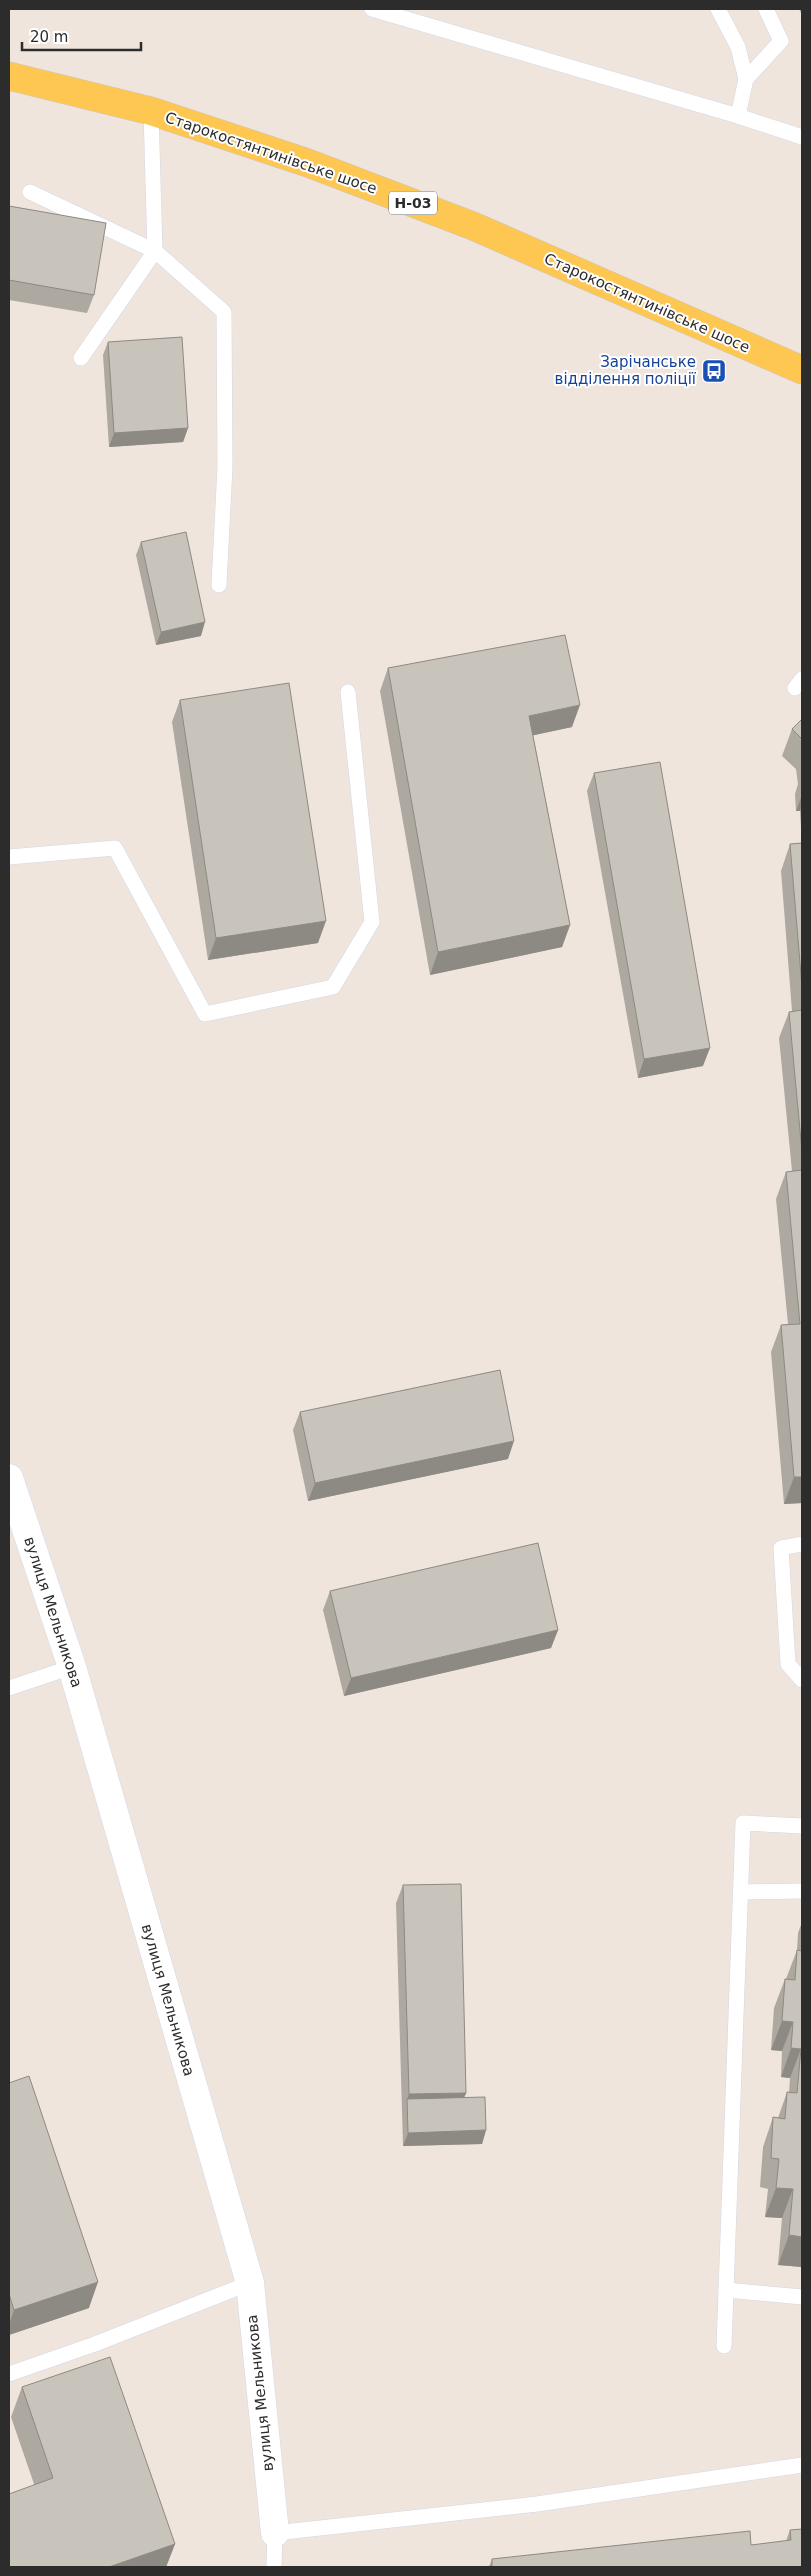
<svg xmlns="http://www.w3.org/2000/svg" width="811" height="2576" font-family="'DejaVu Sans',sans-serif">
<style>
.lines{fill:none;stroke-linecap:round;stroke-linejoin:round}
.service-casing{stroke:#d2d7e6;stroke-width:16}
.minor-casing{stroke:#d2d7e6;stroke-width:29}
.primary-casing{stroke:#c8c8c8;stroke-width:29}
.service{stroke:#fff;stroke-width:15}
.minor{stroke:#fff;stroke-width:28}
.primary{stroke:#fec752;stroke-width:28}
.wall{fill:#ada9a1}
.shaded-wall{fill:#8d8983}
.building{fill:#c9c4bb;stroke:#8d8983}
.labels{text-anchor:middle;stroke-width:4;stroke-linejoin:round;paint-order:stroke}
.shield{fill:#fff;stroke:#6b6b6b;stroke-width:1}
.shield-label{font-size:14px;font-weight:bold;fill:#2c2c2c}
.street-label{font-size:15px;fill:#2c2c2c;stroke:#fff}
.transit-label{font-size:15px;fill:#164399;stroke:#fff;text-anchor:end}
</style>
<rect width="100%" height="100%" fill="#efe5dd"/>
<g class="lines">
<defs>
<g id="service">
<path d="M 372,9 L 738,116 L 802,137"/>
<path d="M 718,9 L 738,47 L 746,79 L 738,116"/>
<path d="M 746,79 L 781,41 L 766,9"/>
<path d="M 30,192 L 155,251 L 151,111"/>
<path d="M 81,358 L 155,251 L 224,312 L 225,467 L 219,585"/>
<path d="M 795,688 L 802,679"/>
<path d="M 9,857 L 115,848 L 205,1014 L 333,987 L 372,922 L 348,692"/>
<path d="M 802,1544 L 781,1548 L 788,1664 L 802,1680"/>
<path d="M 9,1688 L 72,1667"/>
<path d="M 741,1892 L 802,1891"/>
<path d="M 726,2290 L 802,2297"/>
<path d="M 724,2346 L 743,1823 L 802,1826"/>
<path d="M 9,2374 L 95,2344 L 250,2283"/>
<path d="M 274,2567 L 275,2533 L 537,2504 L 802,2465"/>
</g>
<path id="minor" d="M 9,1478 L 72,1667 L 250,2283 L 275,2533"/>
<path id="primary" d="M 9,76 L 151,111 L 308,163 L 473,226 L 802,370"/>
</defs>
<use href="#service" class="service-casing"/>
<use href="#minor" class="minor-casing"/>
<use href="#primary" class="primary-casing"/>
<use href="#service" class="service"/>
<use href="#minor" class="minor"/>
<use href="#primary" class="primary"/>
</g>
<g class="wall">
<path d="M 799,9 L 802,9 L 802,15 Z"/>
<path d="M 9,206 L 94,295 L 87,313 L 9,300 Z"/>
<path d="M 108,342 L 188,428 L 183,442 L 109,447 L 103,355 Z"/>
<path d="M 141,542 L 201,636 L 156,645 L 136,555 Z"/>
<path d="M 388,668 L 572,727 L 533,735 L 570,925 L 562,947 L 430,975 L 380,691 Z"/>
<path d="M 180,700 L 318,943 L 208,960 L 172,722 Z"/>
<path d="M 802,719 L 802,1503 L 784,1504 L 771,1352 L 781,1325 L 788,1324 L 776,1199 L 786,1172 L 792,1171 L 779,1038 L 789,1012 L 792,1011 L 781,871 L 790,844 L 802,843 L 800,811 L 796,811 L 795,794 L 798,784 L 796,769 L 782,756 L 792,729 Z"/>
<path d="M 594,773 L 703,1066 L 638,1078 L 587,791 Z"/>
<path d="M 300,1412 L 508,1459 L 308,1501 L 293,1430 Z"/>
<path d="M 330,1591 L 558,1630 L 551,1648 L 344,1696 L 323,1610 Z"/>
<path d="M 403,1885 L 466,2093 L 464,2097 L 486,2130 L 482,2144 L 403,2146 L 396,1903 Z"/>
<path d="M 802,1922 L 802,2267 L 778,2265 L 782,2218 L 765,2217 L 768,2189 L 760,2187 L 763,2147 L 773,2117 L 778,2118 L 787,2092 L 789,2093 L 790,2078 L 781,2077 L 782,2051 L 771,2050 L 774,2008 L 785,1979 L 786,1979 L 797,1950 L 798,1933 Z"/>
<path d="M 9,2083 L 89,2308 L 9,2335 Z"/>
<path d="M 22,2387 L 175,2544 L 166,2567 L 9,2567 L 34,2484 L 11,2417 Z"/>
<path d="M 790,2530 L 802,2567 L 489,2567 L 492,2559 L 751,2545 L 786,2541 Z"/>
</g>
<g class="shaded-wall">
<path d="M 188,428 L 183,442 L 109,447 L 114,433 Z"/>
<path d="M 205,622 L 201,636 L 156,645 L 161,632 Z"/>
<path d="M 580,705 L 572,727 L 521,738 L 529,716 Z"/>
<path d="M 802,795 L 802,805 L 800,811 L 796,811 Z"/>
<path d="M 326,921 L 318,943 L 208,960 L 216,938 Z"/>
<path d="M 570,925 L 562,947 L 430,975 L 438,952 Z"/>
<path d="M 710,1048 L 703,1066 L 638,1078 L 644,1059 Z"/>
<path d="M 514,1441 L 508,1459 L 308,1501 L 315,1483 Z"/>
<path d="M 794,1477 L 802,1477 L 802,1503 L 784,1504 Z"/>
<path d="M 558,1630 L 551,1648 L 344,1696 L 351,1678 Z"/>
<path d="M 782,2021 L 793,2022 L 782,2051 L 771,2050 Z"/>
<path d="M 791,2048 L 801,2049 L 790,2078 L 781,2077 Z"/>
<path d="M 466,2093 L 459,2111 L 407,2099 L 409,2094 Z"/>
<path d="M 486,2130 L 482,2144 L 403,2146 L 408,2133 Z"/>
<path d="M 776,2188 L 793,2189 L 782,2218 L 765,2217 Z"/>
<path d="M 789,2235 L 802,2237 L 802,2267 L 778,2265 Z"/>
<path d="M 98,2282 L 89,2308 L 9,2335 L 9,2325 L 14,2310 Z"/>
<path d="M 175,2544 L 166,2567 L 109,2567 Z"/>
</g>
<g class="building">
<path d="M 9,206 L 106,223 L 94,295 L 9,280 Z"/>
<path d="M 182,337 L 188,428 L 114,433 L 108,342 Z"/>
<path d="M 186,532 L 205,622 L 161,632 L 141,542 Z"/>
<path d="M 565,635 L 580,705 L 529,716 L 570,925 L 438,952 L 388,668 Z"/>
<path d="M 289,683 L 326,921 L 216,938 L 180,700 Z"/>
<path d="M 802,719 L 802,739 L 792,729 Z"/>
<path d="M 660,762 L 710,1048 L 644,1059 L 594,773 Z"/>
<path d="M 802,843 L 802,987 L 790,844 Z"/>
<path d="M 802,1010 L 802,1152 L 789,1012 Z"/>
<path d="M 802,1170 L 802,1477 L 794,1477 L 781,1325 L 800,1324 L 786,1172 Z"/>
<path d="M 500,1370 L 514,1441 L 315,1483 L 300,1412 Z"/>
<path d="M 538,1543 L 558,1630 L 351,1678 L 330,1591 Z"/>
<path d="M 461,1884 L 466,2093 L 409,2094 L 403,1885 Z"/>
<path d="M 797,1950 L 802,1951 L 802,2237 L 789,2235 L 793,2189 L 776,2188 L 779,2159 L 771,2158 L 773,2117 L 785,2119 L 787,2092 L 797,2093 L 801,2049 L 791,2048 L 793,2022 L 782,2021 L 785,1979 L 795,1980 Z"/>
<path d="M 29,2076 L 98,2282 L 14,2310 L 9,2294 L 9,2083 Z"/>
<path d="M 485,2097 L 486,2130 L 408,2133 L 407,2099 Z"/>
<path d="M 110,2357 L 175,2544 L 109,2567 L 9,2567 L 9,2494 L 53,2478 L 22,2387 Z"/>
<path d="M 802,2529 L 802,2567 L 484,2567 L 492,2566 L 492,2559 L 750,2531 L 751,2545 L 791,2540 L 790,2530 Z"/>
</g>
<defs>
<symbol id="bus-square" viewBox="-11 -11 22 22"><rect x="-9" y="-9" width="18" height="18" rx="4" fill="#1a4fb4" stroke="#fff"/><path d="M-5-6H5V4H4V6H2V4H-2V6H-4V4H-5ZM-3.5-4V0h7V-4ZM-3.5 1.2v1.5H-2V1.2ZM2 1.2v1.5H3.5V1.2Z" fill="#fff"/></symbol>
</defs>
<g fill-rule="evenodd">
<use href="#bus-square" x="700" y="357" width="28" height="28"/>
</g>
<g class="labels">
<rect class="shield" x="389" y="191.5" width="48" height="23" rx="4"/>
<g class="shield-label">
<text x="413" y="208">Н-03</text>
</g>
<g class="street-label">
<text transform="translate(271 153) rotate(19)" y="5">Старокостянтинівське шосе</text>
<text transform="translate(647 303) rotate(24)" y="5">Старокостянтинівське шосе</text>
<text transform="translate(53 1612) rotate(72)" y="5">вулиця Мельникова</text>
<text transform="translate(168 2000) rotate(74)" y="5">вулиця Мельникова</text>
<text transform="translate(260 2393) rotate(-96)" y="5">вулиця Мельникова</text>
</g>
<g class="transit-label">
<text x="696" y="367">Зарічанське<tspan x="696" dy="17">відділення поліції</tspan></text>
</g>
</g>
<rect width="811" height="2576" fill="none" stroke="#2c2c2c" stroke-width="20"/>
<path d="M22 42v8h119v-8" fill="none" stroke="#2c2c2c" stroke-width="2.5"/>
<text x="30" y="42" font-size="15" fill="#2c2c2c" stroke="#ffffff" stroke-width="4" paint-order="stroke">20 m</text>
</svg>
